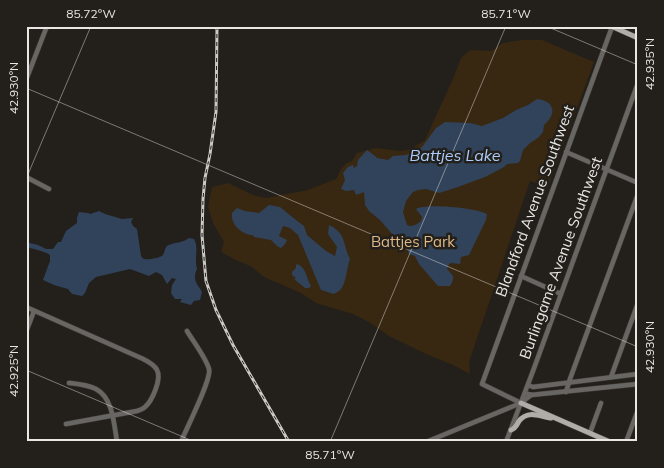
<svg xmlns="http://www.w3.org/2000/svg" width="664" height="468" font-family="Mulish,sans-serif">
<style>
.green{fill:#382711}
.water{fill:#31435b}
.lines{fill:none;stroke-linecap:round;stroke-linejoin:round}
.minor-casing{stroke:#3f3c37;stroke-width:5.5}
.major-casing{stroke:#3f3c37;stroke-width:6}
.minor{stroke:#686663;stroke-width:4.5}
.major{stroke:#b0aca7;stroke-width:5}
.rail-casing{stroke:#cbc9c6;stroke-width:3}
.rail{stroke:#23201b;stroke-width:1;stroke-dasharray:4;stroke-linecap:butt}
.ticks{fill:none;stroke:#e9e7e4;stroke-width:1;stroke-opacity:0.45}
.labels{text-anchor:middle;stroke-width:5;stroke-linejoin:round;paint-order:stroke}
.street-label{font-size:15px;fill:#e9e7e4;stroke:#23201b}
.park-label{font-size:15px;fill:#deb887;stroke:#23201b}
.water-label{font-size:16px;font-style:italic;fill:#a9ccfc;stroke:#23201b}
.neatline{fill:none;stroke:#e9e7e4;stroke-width:2}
.ticks-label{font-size:12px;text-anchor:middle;fill:#e9e7e4}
</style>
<rect width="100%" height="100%" fill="#23201b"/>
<path class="green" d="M 521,40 L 542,40 L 594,62 L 548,187 L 530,181 L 469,362 L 470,374 L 453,365 L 424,353 L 389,336 L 369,322 L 353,314 L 316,303 L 301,293 L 264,277 L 252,267 L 236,260 L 221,252 L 224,242 L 213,223 L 208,207 L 212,187 L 228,183 L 253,195 L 266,198 L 308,190 L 336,179 C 340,171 343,163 352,161 L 357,153 L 376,148 L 401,151 L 411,149 L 425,140 L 453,79 L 461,58 L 470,50 L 491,51 L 503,43 Z"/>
<g class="water">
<path d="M 537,99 C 555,101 557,114 544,125 L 543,132 L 538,138 L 530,143 L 523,150 L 520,161 L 518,163 L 507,164 L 504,167 L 485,177 L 458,187 L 439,193 L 426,189 L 418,190 L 413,192 L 406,201 L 403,212 L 407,225 C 412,228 417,224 421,221 L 422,217 L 416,209 C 426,203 476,208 487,214 L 486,220 L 469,255 L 461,257 L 460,264 L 451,263 L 449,264 L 447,269 C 454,276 455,277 450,286 L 438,286 L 419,264 L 415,256 L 409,254 L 408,250 L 399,242 L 380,220 L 369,211 L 365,205 L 364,192 L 356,195 L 354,190 L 346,191 L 341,189 L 345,180 L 343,173 L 348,167 L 353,165 L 354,168 L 357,166 L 358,160 L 367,150 L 375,156 L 377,158 L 388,160 L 393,156 L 406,155 L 422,147 L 436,128 L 445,122 L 470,123 L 482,126 L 503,118 L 516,110 L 528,105 Z"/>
<path d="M 269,205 L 280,207 L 296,220 L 304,226 L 307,235 L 326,251 L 335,256 L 337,247 L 328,234 L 329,225 C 347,234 342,243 350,259 C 347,267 346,283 341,289 C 341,290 334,294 334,294 L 321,290 L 298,235 L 290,228 L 283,226 L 279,236 L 287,240 L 285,244 L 281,248 L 277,246 L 271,240 L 254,237 L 253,235 C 242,235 230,224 232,213 L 237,208 L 245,211 L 259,213 Z"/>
<path d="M 99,211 L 105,214 L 122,219 L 133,218 L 131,222 L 133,226 L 137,229 L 141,256 C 142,257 142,258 144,259 C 148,260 160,258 163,255 C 166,250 164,247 169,245 C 176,242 183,243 189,238 L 194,239 C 199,247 194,259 197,269 C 192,280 197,283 202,292 L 200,300 L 194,301 L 191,305 L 180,302 L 182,299 L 175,299 L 171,293 L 172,285 L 176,279 L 172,278 L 167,284 L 162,275 L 156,272 L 149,276 L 130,269 L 96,277 L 89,283 L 85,293 L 82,296 L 72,294 L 68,289 L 54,285 L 43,280 L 50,261 L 50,255 C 44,251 33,249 26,247 L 26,242 L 38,245 L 46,249 L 53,249 L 58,242 L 61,242 L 66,231 L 77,223 L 77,218 L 79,212 L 88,213 L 90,214 Z"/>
<path d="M 297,264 C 306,267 306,277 310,284 L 311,286 L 309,288 L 305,288 L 294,279 L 296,278 L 292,275 L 292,272 L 296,268 L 296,265 Z"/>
</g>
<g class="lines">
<defs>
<g id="minor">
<path d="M 26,80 L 47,26"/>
<path d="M 566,152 L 638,183"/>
<path d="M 26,177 L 49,189"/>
<path d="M 521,276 L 561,294"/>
<path d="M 26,307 L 141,358 C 147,361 154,364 157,370 C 162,379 152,401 145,407 C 143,409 140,410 137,411 L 66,424"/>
<path d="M 26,332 L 34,311"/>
<path d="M 611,377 L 638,303"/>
<path d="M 69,383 C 78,384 88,385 96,389 C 113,398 114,424 117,442"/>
<path d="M 528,385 L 533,387 L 638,374"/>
<path d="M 566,392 L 570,379 L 638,194"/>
<path d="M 528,394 L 531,395 L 638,384"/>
<path d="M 521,403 L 482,384 L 612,27"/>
<path d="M 590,433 L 601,403"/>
<path d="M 181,442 C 186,429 212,379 209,369 C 206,358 193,341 187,331"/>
<path d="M 426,442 L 521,403 L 531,395"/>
<path d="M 506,442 L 533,371 L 638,83"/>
<path d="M 626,442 L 638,410"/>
</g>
<g id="major">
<path d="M 611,26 L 638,38"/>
<path d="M 521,403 L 610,442"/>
<path d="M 511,430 C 516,428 516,426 519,421 C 528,410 539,416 551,418"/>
</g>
</defs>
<use href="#minor" class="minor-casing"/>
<use href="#major" class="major-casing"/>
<use href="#minor" class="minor"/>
<use href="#major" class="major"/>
<defs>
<path id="rail" d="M 217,26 L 216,112 L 210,154 L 205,178 L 203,199 L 202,235 L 206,281 L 216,310 L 233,345 L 289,442"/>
</defs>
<use href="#rail" class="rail-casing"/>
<use href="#rail" class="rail"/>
</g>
<path class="ticks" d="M 546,26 L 638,65M 26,88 L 638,347M 26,179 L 91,26M 26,370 L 195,442M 330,442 L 506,26"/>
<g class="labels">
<g class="street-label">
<text transform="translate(535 201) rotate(-70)" y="5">Blandford Avenue Southwest</text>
<text transform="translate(561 258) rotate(-70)" y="5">Burlingame Avenue Southwest</text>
</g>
<g class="park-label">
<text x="413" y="247">Battjes Park</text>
</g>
<g class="water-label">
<text x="455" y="161">Battjes Lake</text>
</g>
</g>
<rect width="664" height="468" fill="none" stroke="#23201b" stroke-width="55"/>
<rect x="28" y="28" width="608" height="412" class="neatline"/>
<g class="ticks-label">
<text x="91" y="18">85.72°W</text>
<text x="506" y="18">85.71°W</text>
<text transform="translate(650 64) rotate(-90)" y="4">42.935°N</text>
<text transform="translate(14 88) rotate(-90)" y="4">42.930°N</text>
<text transform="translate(650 347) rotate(-90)" y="4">42.930°N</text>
<text transform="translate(14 371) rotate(-90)" y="4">42.925°N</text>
<text x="330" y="459">85.71°W</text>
</g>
</svg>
